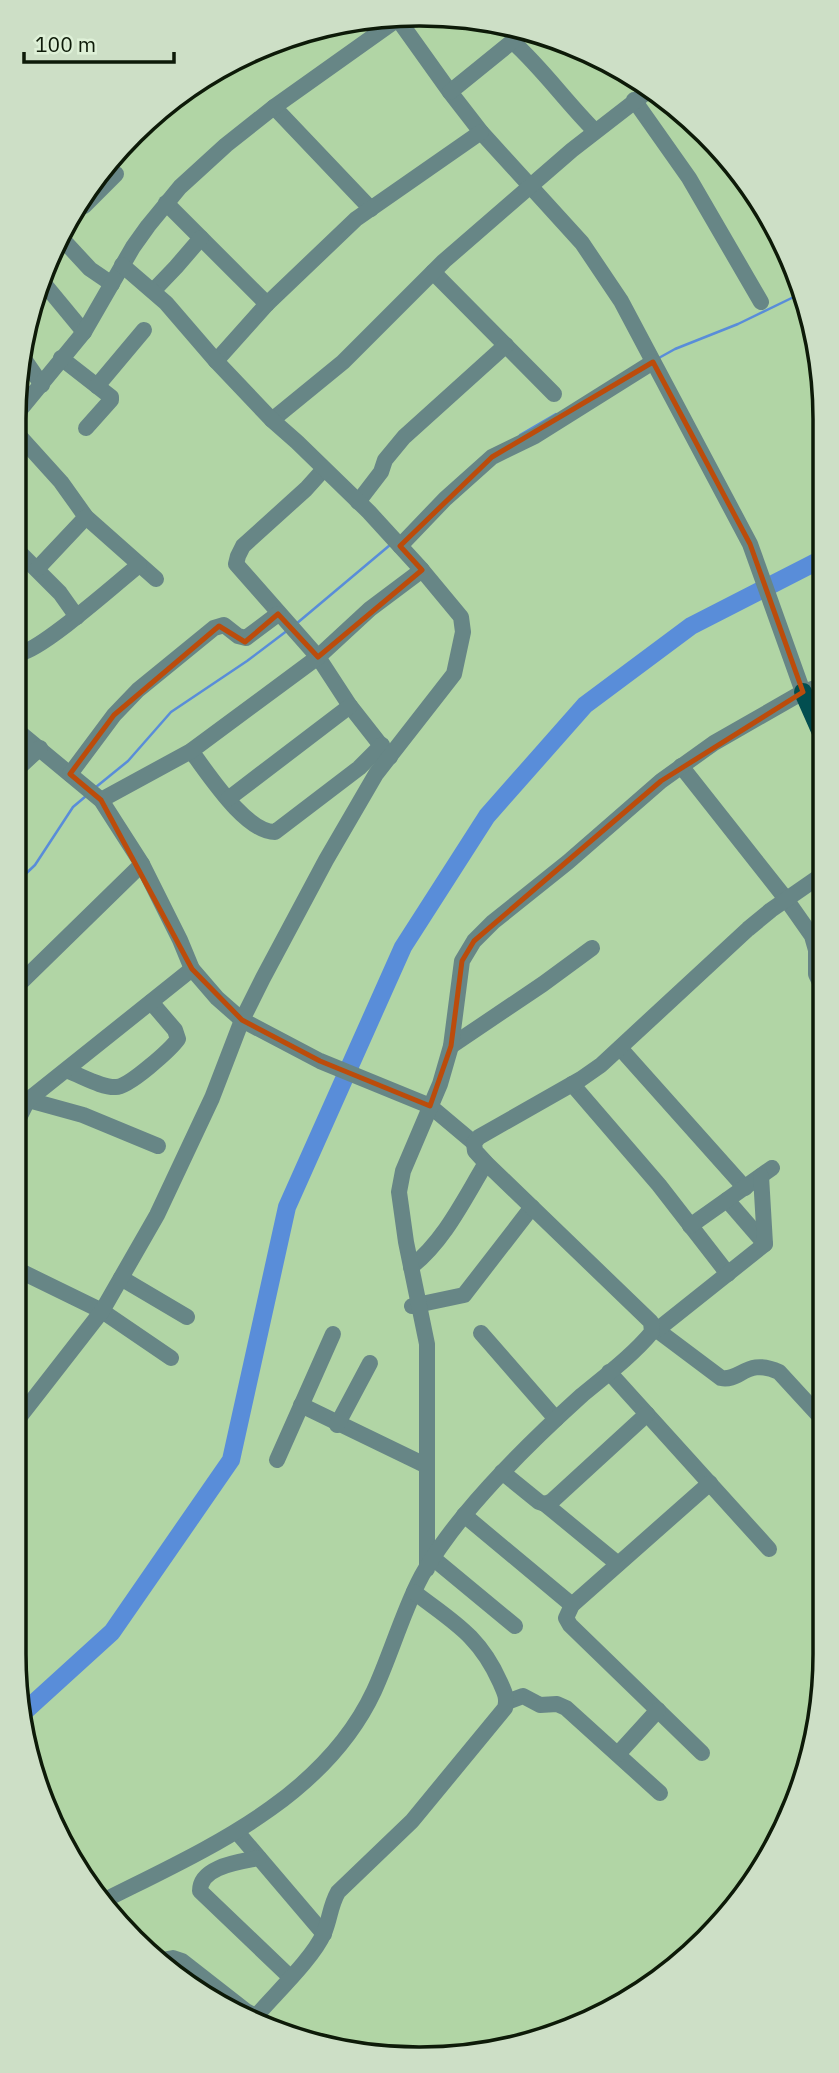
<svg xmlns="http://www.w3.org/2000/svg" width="839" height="2073" font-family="'IBM Plex Sans',sans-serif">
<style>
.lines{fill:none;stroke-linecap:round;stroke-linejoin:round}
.stream{stroke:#598dd9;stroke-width:2.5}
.river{stroke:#598dd9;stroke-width:18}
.minor{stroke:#678686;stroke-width:16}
.major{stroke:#024e50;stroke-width:18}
.marked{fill:none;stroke:#bc4c0b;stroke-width:5;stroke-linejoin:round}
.rim{fill:none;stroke:#0d1a08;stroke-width:3.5}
</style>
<rect width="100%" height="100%" fill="#b1d5a5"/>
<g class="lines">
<g class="stream">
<path d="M 657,359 L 675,349 L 738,324 L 802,293"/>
<path d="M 520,435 L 556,414"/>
<path d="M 296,624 L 390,545"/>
<path d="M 96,787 L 128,761 L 171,712 L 247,661 L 288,630"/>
<path d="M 14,885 L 35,865 L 73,807 L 86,796"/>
</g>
<path class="river" d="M 24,1712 L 112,1632 L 231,1460 L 287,1207 L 403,947 L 487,816 L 585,705 L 691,626 L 814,563 L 822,562"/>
<g class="minor">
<path d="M 395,15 L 450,92 L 481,132 L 582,243 L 621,301 L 750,544 L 803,692"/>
<path d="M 512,41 C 543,69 566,102 595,131"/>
<path d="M 450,92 L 524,32"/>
<path d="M 634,100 L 689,178 L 761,302"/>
<path d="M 274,107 L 371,209"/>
<path d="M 166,203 L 267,304"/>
<path d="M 84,206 L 116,174"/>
<path d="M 64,241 L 90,269 L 112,284"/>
<path d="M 433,272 L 554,394"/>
<path d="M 41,280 L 84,332"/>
<path d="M 153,291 L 176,267 L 201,238"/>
<path d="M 61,358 L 111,397 L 111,400 L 86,428"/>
<path d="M 24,359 L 42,385"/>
<path d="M 216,361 L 267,304 L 356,219 L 481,132"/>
<path d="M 97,386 L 144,330"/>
<path d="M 15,416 L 84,332 L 133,247 L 148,226 L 180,187 L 226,145 L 274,107 L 402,16"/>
<path d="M 272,420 L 343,362 L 444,261 L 572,150 L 652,88"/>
<path d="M 14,430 L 61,482 L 86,517 L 156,579"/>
<path d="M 324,469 L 306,489 L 243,546 L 238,556 L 236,564 L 318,657 L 350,706 L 390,757"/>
<path d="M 358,502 L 381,472 L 385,460 L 404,437 L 506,345"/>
<path d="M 400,546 L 445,499 L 492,457 L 535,436 L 653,362"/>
<path d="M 14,547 L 60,593 L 77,617"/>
<path d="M 37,569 L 86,517"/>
<path d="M 14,648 L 20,653 C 42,650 118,582 139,565"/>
<path d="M 14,728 L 101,800 L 142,864 L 14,989"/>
<path d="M 191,751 C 208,773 245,832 275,832 L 359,768 L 382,745"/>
<path d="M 681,766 L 786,899 L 812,936 L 816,950 L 816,974 L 823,989"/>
<path d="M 14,772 L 40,748"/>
<path d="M 70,774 L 114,715 L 138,690 L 214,628 L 224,625 L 238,636 L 246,638 L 278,614"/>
<path d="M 228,799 L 350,706"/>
<path d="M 101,800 L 191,751 L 318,657 L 370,609 L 422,570"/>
<path d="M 142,864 L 180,940 L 192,969 L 217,998 L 242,1020 L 320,1061 L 430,1106 L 474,1143"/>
<path d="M 451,1046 L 543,984 L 592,948"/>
<path d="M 620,1048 L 745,1188"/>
<path d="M 68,1071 C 82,1076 102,1088 116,1087 C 129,1087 171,1049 178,1039 L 175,1030 L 151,1002"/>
<path d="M 572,1084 L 659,1185 L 728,1274"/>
<path d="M 14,1096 L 83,1115 L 158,1146"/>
<path d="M 14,1128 L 28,1100 L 192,969"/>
<path d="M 727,1200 L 765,1244"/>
<path d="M 690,1226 L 772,1168"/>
<path d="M 411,1267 C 445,1240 464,1199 486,1163"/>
<path d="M 14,1268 L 102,1311 L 171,1358"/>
<path d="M 121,1278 L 187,1317"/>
<path d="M 412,1306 L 464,1295 L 532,1207"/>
<path d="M 653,1327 L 721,1378 C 740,1382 747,1357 779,1372 L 824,1421"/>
<path d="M 657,1330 L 765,1244 L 761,1176"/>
<path d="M 481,1333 L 556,1419"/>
<path d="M 609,1372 L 769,1549"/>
<path d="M 301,1405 L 427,1466"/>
<path d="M 14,1424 L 102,1311 L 157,1215 L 212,1098 L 242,1020 L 263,978 L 326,860 L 376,774 L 454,674 L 463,632 L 461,617 L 422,570 L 369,512 L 297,442 L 272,420 L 216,361 L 166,303 L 122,265"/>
<path d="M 337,1425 L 370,1363"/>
<path d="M 277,1460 L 333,1334"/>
<path d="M 502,1472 L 539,1502 L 545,1504 L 552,1501 L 647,1414"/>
<path d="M 545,1504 L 618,1564"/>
<path d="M 464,1515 L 572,1605"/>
<path d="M 434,1559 L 515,1626"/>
<path d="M 427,1569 L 427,1344 L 406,1242 L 399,1192 L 403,1171 L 440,1084 L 451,1046 L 462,961 L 474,941 L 493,922 L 568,862 L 661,781 L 714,743 L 803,692 L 822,686"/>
<path d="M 507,1702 L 523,1696 L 540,1705 L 557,1704 L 566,1708 L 660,1793"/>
<path d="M 702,1753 L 570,1625 L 566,1618 L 572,1605 L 710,1483"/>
<path d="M 618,1754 L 658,1710"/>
<path d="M 237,1832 L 324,1934"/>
<path d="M 259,1858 C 240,1862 200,1866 200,1891 L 290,1977"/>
<path d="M 103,1901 C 204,1850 323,1800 374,1691 C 390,1656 401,1618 418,1583 C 428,1562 451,1531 466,1513 C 501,1471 540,1433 581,1396 C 605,1376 632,1356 652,1332 L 651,1322 L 486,1163 L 475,1151 L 474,1143 L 479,1137 L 581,1079 L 601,1065 L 748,929 L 771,910 L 823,874"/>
<path d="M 162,1960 L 173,1958 L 182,1961 L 246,2011 L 257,2017"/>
<path d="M 257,2018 L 258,2014 C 277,1992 313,1958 324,1933 C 330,1919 330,1906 338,1892 L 412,1821 L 505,1708 C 508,1698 504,1691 500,1682 C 479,1635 453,1622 414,1592"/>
</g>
<path class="major" d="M 803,692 L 822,735"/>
</g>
<path class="marked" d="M 653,362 L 750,544 L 803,692 L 661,781 L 474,941 L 462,961 L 451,1046 L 430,1106 L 320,1061 L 242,1020 L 192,969 L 101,800 L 70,774 L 114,715 L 219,626 L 245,642 L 278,614 L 318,657 L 422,570 L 400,546 L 492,457 Z"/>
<path d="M0 0H839V2073H0ZM419 26H420A393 393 0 0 1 813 419V1654A393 393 0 0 1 420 2047H419A393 393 0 0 1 26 1654V419A393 393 0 0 1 419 26Z" fill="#cddfc6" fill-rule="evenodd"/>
<path class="rim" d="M419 26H420A393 393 0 0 1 813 419V1654A393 393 0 0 1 420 2047H419A393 393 0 0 1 26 1654V419A393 393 0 0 1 419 26Z"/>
<path d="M24 52v10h150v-10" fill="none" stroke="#0d1a08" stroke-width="3.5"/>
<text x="35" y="52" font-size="21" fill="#0d1a08" stroke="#def0d7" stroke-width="5" paint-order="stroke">100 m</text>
</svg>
